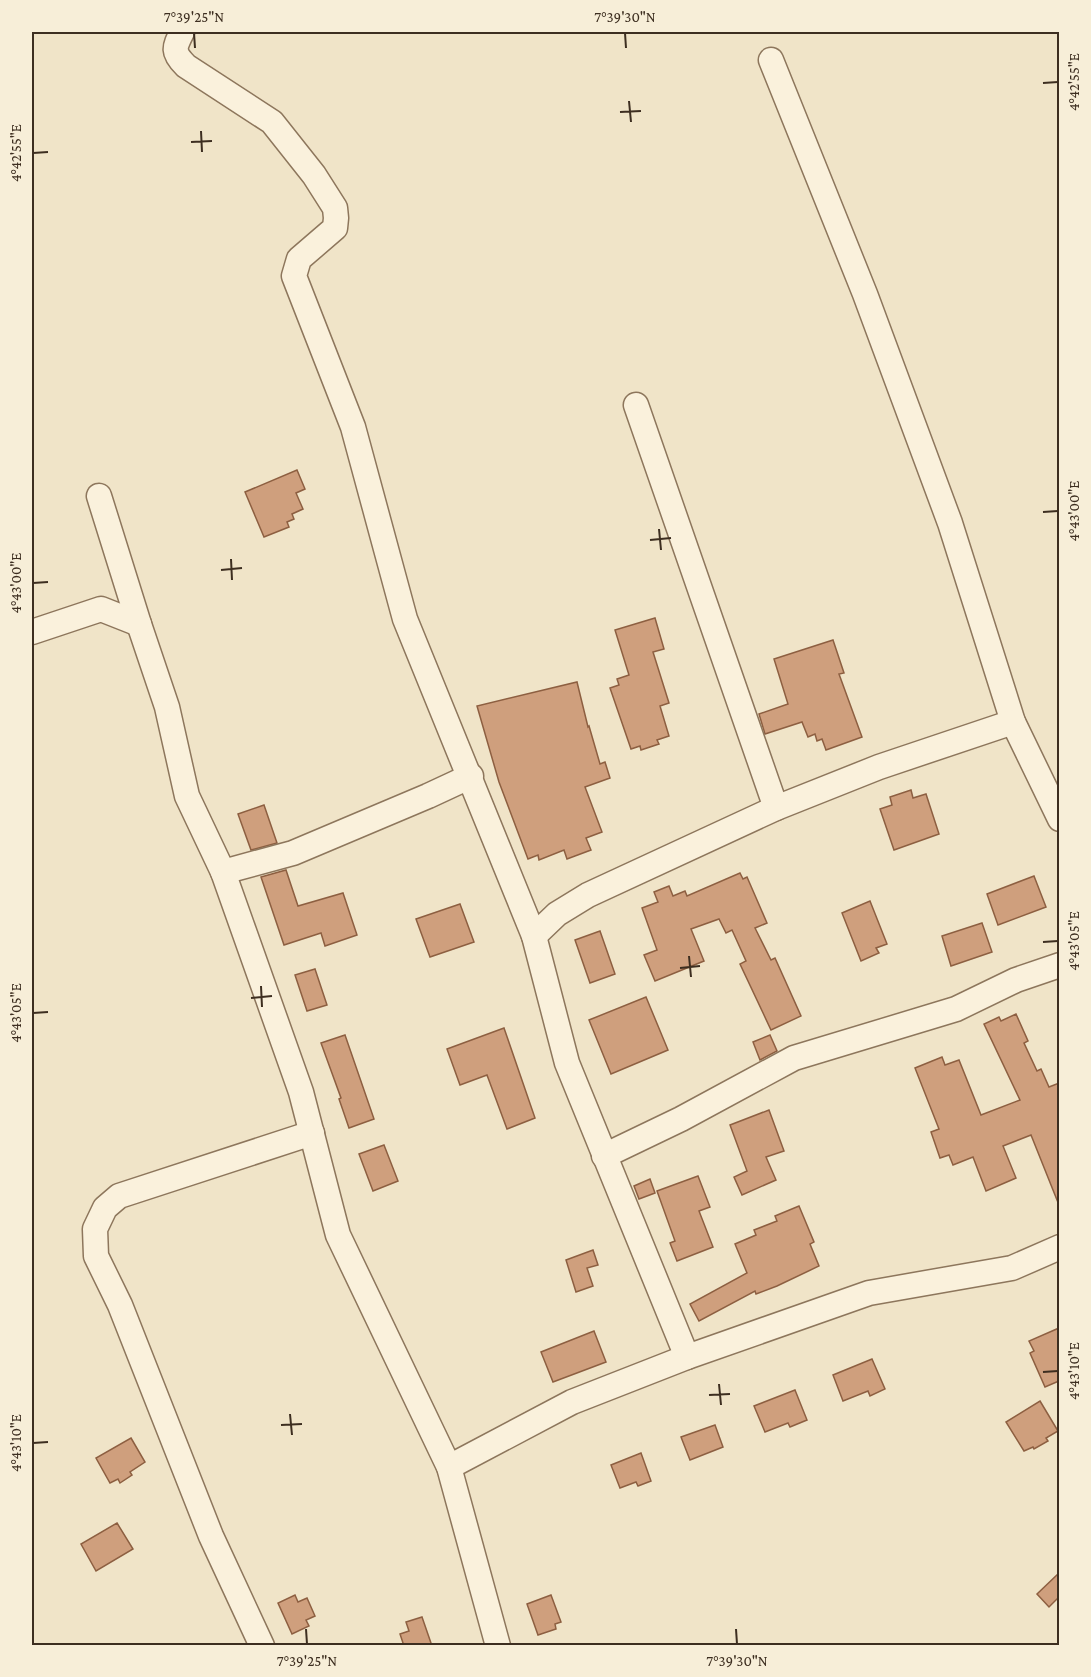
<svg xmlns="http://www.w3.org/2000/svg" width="1091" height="1677" font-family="'Crimson Pro',serif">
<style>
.building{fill:#cf9f7d;stroke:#8d5f41;stroke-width:1.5}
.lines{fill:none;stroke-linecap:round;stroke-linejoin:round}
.minor-casing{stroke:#8d765c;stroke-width:27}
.minor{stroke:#faf1dc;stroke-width:24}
.ticks{fill:none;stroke:#3d2e20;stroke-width:2}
.neatline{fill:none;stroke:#3d2e20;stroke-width:2}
.ticks-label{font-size:15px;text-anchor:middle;fill:#3d2e20}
</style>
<rect width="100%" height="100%" fill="#f0e4c8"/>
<g class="building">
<path d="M 297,470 L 305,489 L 296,493 L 303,509 L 292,514 L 294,519 L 287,522 L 289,527 L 264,537 L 245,492 Z"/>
<path d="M 655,618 L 664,649 L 653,652 L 669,703 L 660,706 L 669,736 L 657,740 L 659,744 L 641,750 L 640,746 L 631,749 L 610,688 L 619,685 L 617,679 L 629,675 L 615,630 Z"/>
<path d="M 833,640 L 844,673 L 839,674 L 862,737 L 826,750 L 822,739 L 817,741 L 815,734 L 808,737 L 802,722 L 765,734 L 759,714 L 788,704 L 774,659 Z"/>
<path d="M 577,682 L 588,727 L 589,726 L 600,764 L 605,762 L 610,778 L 585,787 L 602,832 L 586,838 L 591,850 L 567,859 L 564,850 L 539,860 L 538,855 L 528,859 L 499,782 L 477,706 Z"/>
<path d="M 911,790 L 913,798 L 926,794 L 939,834 L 894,850 L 880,809 L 892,805 L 890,797 Z"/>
<path d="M 264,805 L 277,843 L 251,850 L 238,814 Z"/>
<path d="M 286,870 L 298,906 L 343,893 L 357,935 L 325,946 L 321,933 L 284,945 L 261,877 Z"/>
<path d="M 740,873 L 743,879 L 747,877 L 767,923 L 755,928 L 771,960 L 775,958 L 801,1016 L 771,1030 L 740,964 L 746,961 L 732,930 L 726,933 L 719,919 L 691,929 L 704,961 L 655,981 L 644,955 L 657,950 L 642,908 L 658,902 L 654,892 L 669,886 L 673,896 L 685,891 L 687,896 Z"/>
<path d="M 1034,876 L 1046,907 L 998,925 L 987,894 Z"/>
<path d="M 870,901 L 887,944 L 876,948 L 879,953 L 861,961 L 842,913 Z"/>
<path d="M 460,904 L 474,942 L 430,957 L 416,919 Z"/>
<path d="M 982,923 L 992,952 L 951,966 L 942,936 Z"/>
<path d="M 600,931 L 615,974 L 590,983 L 575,940 Z"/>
<path d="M 315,969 L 327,1005 L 307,1011 L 295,975 Z"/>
<path d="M 646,997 L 668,1050 L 611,1074 L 589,1020 Z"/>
<path d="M 1016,1014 L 1028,1041 L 1024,1043 L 1037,1071 L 1041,1069 L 1049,1087 L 1059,1083 L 1059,1205 L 1031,1135 L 1003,1146 L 1016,1178 L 986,1191 L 973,1157 L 953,1165 L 949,1155 L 940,1158 L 931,1132 L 939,1129 L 915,1068 L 942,1057 L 945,1065 L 959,1060 L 981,1115 L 1020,1100 L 984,1024 L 999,1017 L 1001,1021 Z"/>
<path d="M 504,1028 L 535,1118 L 507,1129 L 487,1075 L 460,1085 L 447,1049 Z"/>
<path d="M 345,1035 L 374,1119 L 349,1128 L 339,1099 L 341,1098 L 321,1043 Z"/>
<path d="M 770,1035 L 777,1051 L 760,1060 L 753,1042 Z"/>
<path d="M 769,1110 L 784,1151 L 766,1157 L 776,1180 L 742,1195 L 734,1177 L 747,1171 L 730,1125 Z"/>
<path d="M 384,1145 L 398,1181 L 373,1191 L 359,1154 Z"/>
<path d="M 698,1176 L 710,1207 L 699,1211 L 713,1247 L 677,1261 L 670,1243 L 675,1241 L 657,1191 Z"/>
<path d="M 650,1179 L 655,1193 L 639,1199 L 634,1186 Z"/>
<path d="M 799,1206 L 814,1242 L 810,1244 L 819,1266 L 777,1286 L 756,1294 L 755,1291 L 699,1321 L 690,1304 L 747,1273 L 735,1244 L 756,1235 L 754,1230 L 777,1221 L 775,1216 Z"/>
<path d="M 593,1250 L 598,1265 L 587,1268 L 593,1286 L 576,1292 L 566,1260 Z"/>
<path d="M 1059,1328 L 1059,1381 L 1045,1387 L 1030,1353 L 1034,1351 L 1029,1341 Z"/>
<path d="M 594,1331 L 606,1362 L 553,1382 L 541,1352 Z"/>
<path d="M 872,1359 L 885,1389 L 870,1396 L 868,1391 L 843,1401 L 833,1375 Z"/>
<path d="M 795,1390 L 807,1420 L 790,1427 L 788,1423 L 765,1432 L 754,1406 Z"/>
<path d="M 1040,1401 L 1058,1431 L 1046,1438 L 1048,1441 L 1034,1449 L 1033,1447 L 1024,1451 L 1006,1422 Z"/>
<path d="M 715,1425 L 723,1447 L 690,1460 L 681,1437 Z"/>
<path d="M 131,1438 L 145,1462 L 130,1472 L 132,1475 L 120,1483 L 118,1479 L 110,1483 L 96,1458 Z"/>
<path d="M 641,1453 L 651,1481 L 638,1486 L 636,1482 L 620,1488 L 611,1465 Z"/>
<path d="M 117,1523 L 133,1549 L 96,1571 L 81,1544 Z"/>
<path d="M 1059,1573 L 1059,1597 L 1049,1607 L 1037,1594 Z"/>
<path d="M 295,1595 L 298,1602 L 307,1598 L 315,1616 L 306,1620 L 309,1626 L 292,1634 L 278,1603 Z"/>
<path d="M 551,1595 L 561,1622 L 555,1624 L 556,1629 L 538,1635 L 527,1604 Z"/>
<path d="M 422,1617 L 432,1646 L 404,1646 L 400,1634 L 409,1631 L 406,1622 Z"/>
</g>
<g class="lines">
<defs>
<g id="minor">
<path d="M 182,32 C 174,48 172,52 186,66 L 272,122 L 314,175 L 335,208 L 336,218 L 335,228 L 299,259 L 294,276 L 353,427 L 405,619 L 534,936 L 567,1063 L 687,1357"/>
<path d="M 771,60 L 865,294 L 950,523 L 1013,722 L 1060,819"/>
<path d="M 636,405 L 776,808"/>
<path d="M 99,496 L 139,624 L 167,707 L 187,796 L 223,872 L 301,1092 L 338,1235 L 449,1467 L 498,1646"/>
<path d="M 32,632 L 101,609 L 139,624"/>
<path d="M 223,872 L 293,853 L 428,796 L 471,776"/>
<path d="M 534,936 L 557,914 L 588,895 L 776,808 L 879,767 L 1013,722"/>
<path d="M 604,1156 L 681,1119 L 794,1058 L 956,1009 L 1016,980 L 1060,965"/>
<path d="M 449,1467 L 572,1402 L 687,1357 L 869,1293 L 1012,1268 L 1060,1247"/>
<path d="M 262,1646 L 211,1536 L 120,1305 L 96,1256 L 95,1229 L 105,1208 L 119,1196 L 312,1133"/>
</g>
</defs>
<use href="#minor" class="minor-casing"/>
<use href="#minor" class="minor"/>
</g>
<path class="ticks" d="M 194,33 L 195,48M 625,33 L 626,48M 1043,83 L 1058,82M 629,101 L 631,122M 620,112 L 641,111M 201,131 L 202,152M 191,142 L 212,141M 33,153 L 48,152M 1043,512 L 1058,511M 659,529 L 661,550M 650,540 L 671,538M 231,559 L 232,580M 221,570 L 242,568M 33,583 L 48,582M 1043,942 L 1058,941M 689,956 L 691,977M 680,968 L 700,966M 261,986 L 262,1007M 251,998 L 272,996M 33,1013 L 48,1012M 1043,1372 L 1058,1371M 719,1384 L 721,1405M 709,1395 L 730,1394M 290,1414 L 292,1435M 281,1425 L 302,1424M 33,1443 L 48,1442M 306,1629 L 307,1644M 736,1629 L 737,1644"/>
<rect width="1091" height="1677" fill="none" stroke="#f7eed8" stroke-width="66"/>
<rect x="33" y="33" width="1025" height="1611" class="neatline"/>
<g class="ticks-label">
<text x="194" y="22">7°39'25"N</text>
<text x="625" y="22">7°39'30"N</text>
<text transform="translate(1074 82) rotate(-90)" y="5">4°42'55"E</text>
<text transform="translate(16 153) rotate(-90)" y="5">4°42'55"E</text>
<text transform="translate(1074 511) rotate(-90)" y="5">4°43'00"E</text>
<text transform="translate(16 583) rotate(-90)" y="5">4°43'00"E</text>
<text transform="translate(1074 941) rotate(-90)" y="5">4°43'05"E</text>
<text transform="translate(16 1013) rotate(-90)" y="5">4°43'05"E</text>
<text transform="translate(1074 1371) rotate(-90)" y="5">4°43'10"E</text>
<text transform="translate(16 1443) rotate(-90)" y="5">4°43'10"E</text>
<text x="307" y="1666">7°39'25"N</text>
<text x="737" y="1666">7°39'30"N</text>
</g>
</svg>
